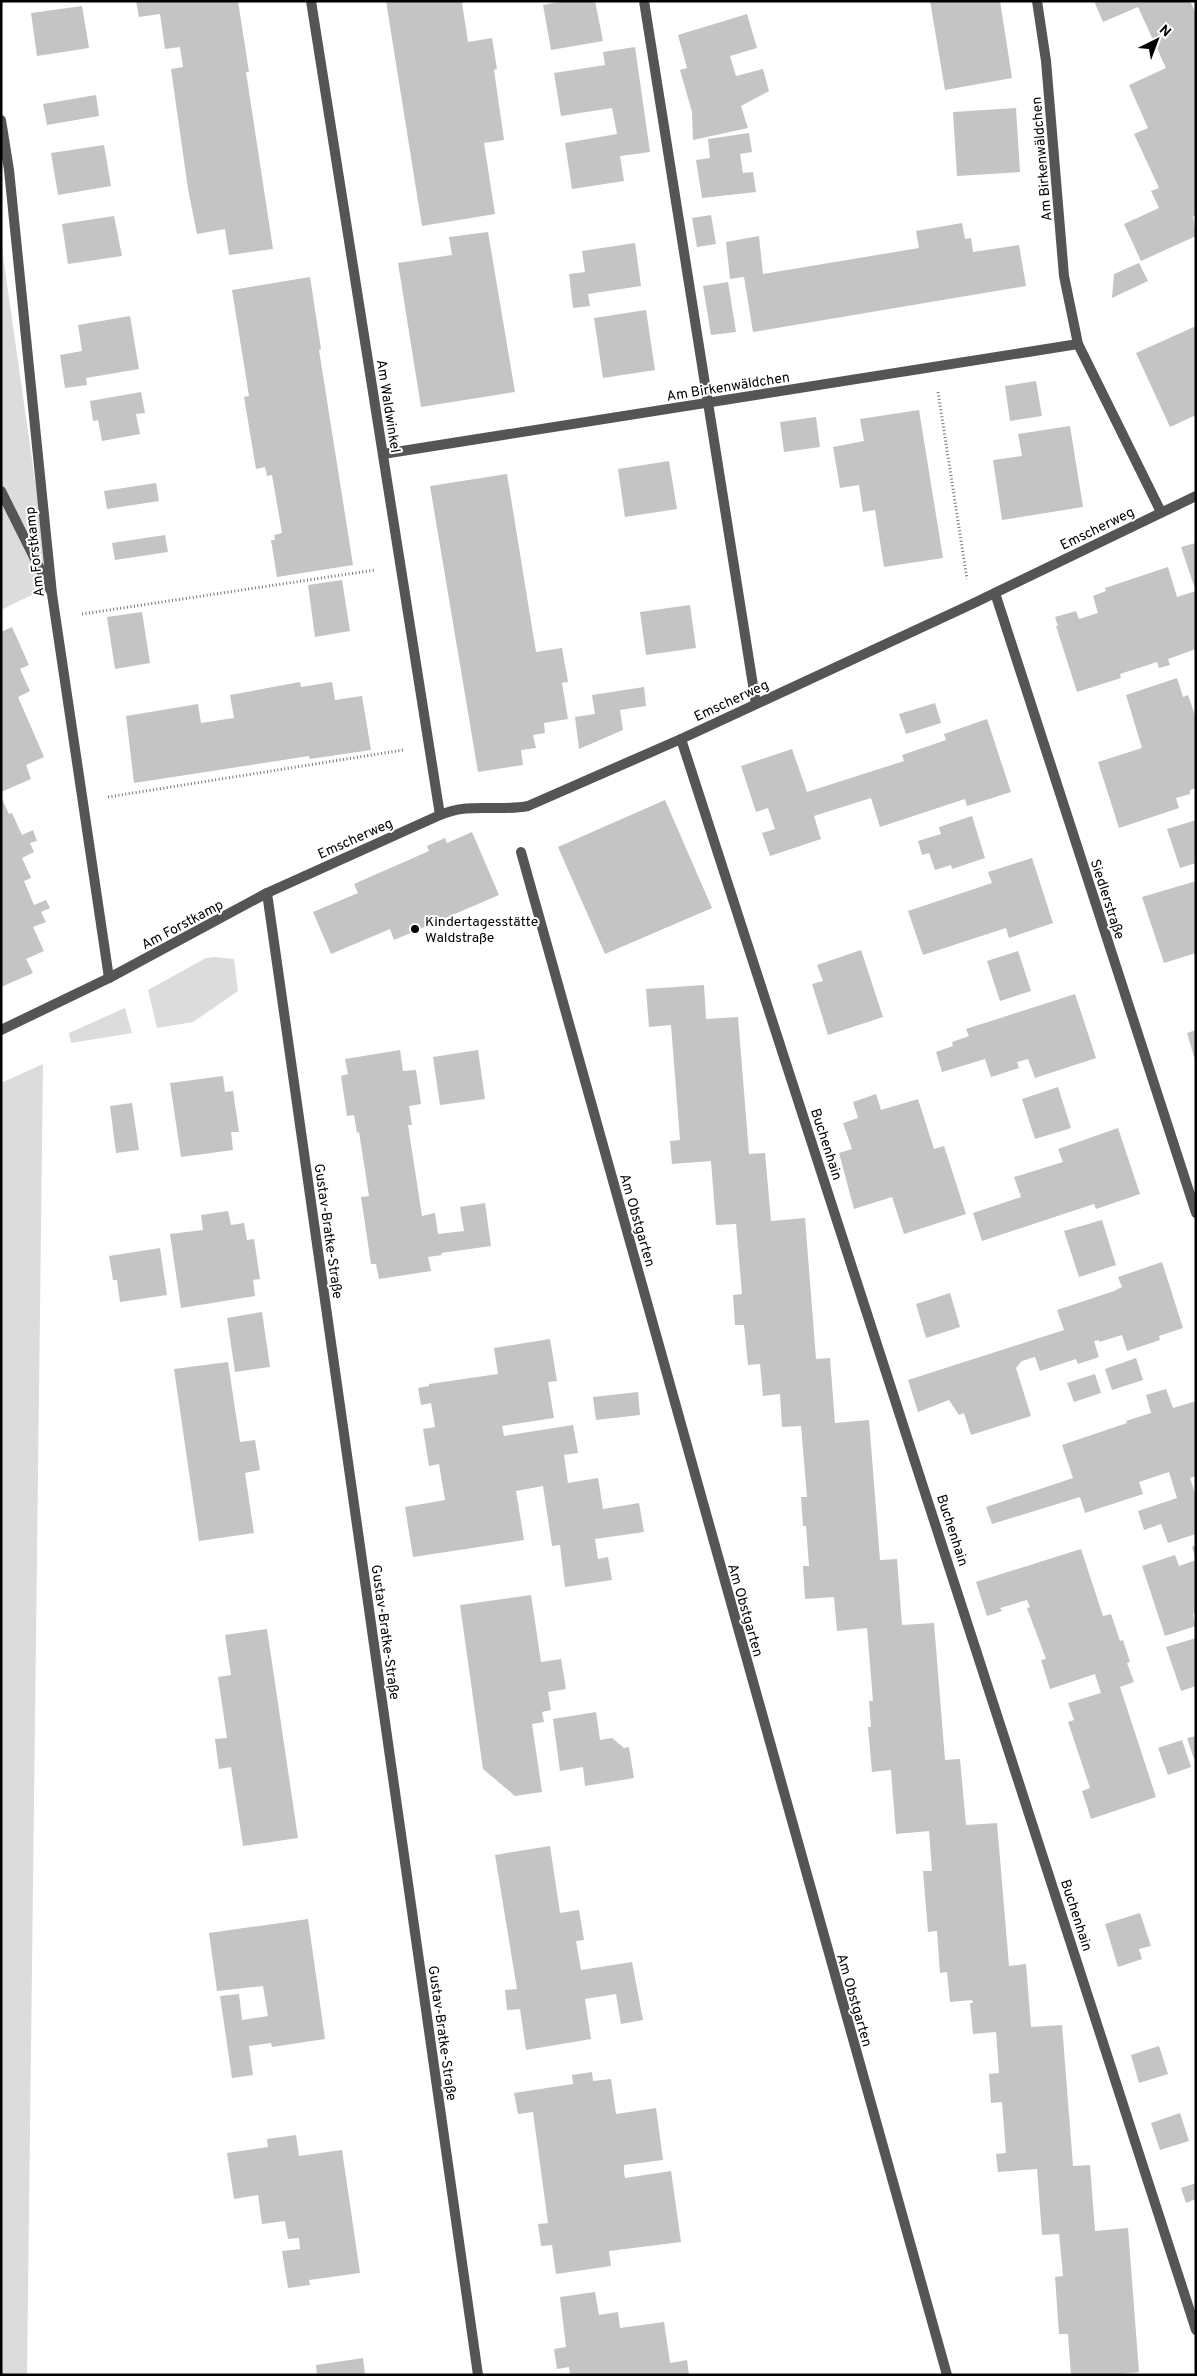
<svg xmlns="http://www.w3.org/2000/svg" width="1197" height="2376" font-family="Overpass,sans-serif">
<style>
.green{fill:#dcdcdc}
.building{fill:#c4c4c4}
.lines{fill:none;stroke-linecap:round;stroke-linejoin:round}
.path{stroke:#777;stroke-width:3;stroke-dasharray:1 2.5;stroke-linecap:butt}
.service{stroke:#555;stroke-width:10}
.minor{stroke:#555;stroke-width:10}
.poi-dot{fill:#000;stroke:#fff;stroke-width:2}
.labels{text-anchor:middle;stroke-width:4;stroke-linejoin:round;paint-order:stroke}
.street-label{font-size:14px;fill:#000;stroke:#fff}
.poi-label{font-size:14px;fill:#000;stroke:#fff;text-anchor:start}
</style>
<rect width="100%" height="100%" fill="#fff"/>
<g class="green">
<path d="M 1,242 L 50,586 L 1,610 Z"/>
<path d="M 215,957 L 234,959 L 238,991 L 193,1022 L 157,1028 L 148,990 L 206,958 Z"/>
<path d="M 125,1008 L 132,1033 L 71,1043 L 69,1033 Z"/>
<path d="M 43,1064 L 27,2375 L 1,2375 L 1,1083 Z"/>
</g>
<g class="building">
<path d="M 136,1 L 238,1 L 249,72 L 246,72 L 273,249 L 229,255 L 225,229 L 197,234 L 188,189 L 171,69 L 183,67 L 180,47 L 165,49 L 160,14 L 139,17 Z"/>
<path d="M 386,1 L 467,1 L 462,3 L 468,42 L 492,38 L 497,69 L 494,70 L 504,140 L 484,143 L 495,214 L 422,226 Z"/>
<path d="M 564,1 L 595,1 L 603,41 L 551,50 L 543,5 Z"/>
<path d="M 930,1 L 1000,1 L 1012,78 L 945,90 Z"/>
<path d="M 1094,1 L 1190,1 L 1196,13 L 1196,215 L 1193,216 L 1196,236 L 1141,261 L 1124,224 L 1159,208 L 1151,191 L 1159,188 L 1134,134 L 1148,128 L 1129,85 L 1166,68 L 1138,7 L 1103,22 Z"/>
<path d="M 82,6 L 89,48 L 37,56 L 31,13 Z"/>
<path d="M 747,14 L 757,48 L 730,56 L 736,76 L 763,69 L 769,91 L 741,106 L 748,128 L 693,140 L 692,112 L 680,70 L 687,68 L 678,35 Z"/>
<path d="M 635,47 L 650,152 L 620,156 L 624,181 L 572,189 L 565,143 L 617,134 L 612,108 L 561,116 L 554,73 L 605,65 L 603,52 Z"/>
<path d="M 96,95 L 99,116 L 47,125 L 43,104 Z"/>
<path d="M 1016,108 L 1020,172 L 957,176 L 953,112 Z"/>
<path d="M 749,133 L 752,152 L 740,154 L 743,173 L 753,172 L 756,192 L 702,198 L 696,160 L 710,158 L 708,139 Z"/>
<path d="M 104,145 L 111,186 L 58,195 L 51,153 Z"/>
<path d="M 711,215 L 716,244 L 697,247 L 692,218 Z"/>
<path d="M 114,216 L 122,256 L 68,264 L 62,224 Z"/>
<path d="M 962,223 L 965,239 L 971,238 L 973,252 L 1019,245 L 1026,286 L 753,332 L 744,277 L 730,279 L 726,242 L 759,236 L 763,274 L 919,248 L 916,231 Z"/>
<path d="M 488,232 L 515,392 L 421,407 L 398,263 L 452,255 L 449,237 Z"/>
<path d="M 635,243 L 641,286 L 588,294 L 590,306 L 573,308 L 569,274 L 585,272 L 582,251 Z"/>
<path d="M 1139,263 L 1148,281 L 1112,298 L 1114,274 Z"/>
<path d="M 310,277 L 321,349 L 319,350 L 353,565 L 277,577 L 271,540 L 275,540 L 274,535 L 282,533 L 272,475 L 267,476 L 265,467 L 256,469 L 244,397 L 249,396 L 232,290 Z"/>
<path d="M 728,282 L 736,332 L 711,335 L 703,286 Z"/>
<path d="M 646,310 L 655,370 L 603,378 L 594,318 Z"/>
<path d="M 130,316 L 139,369 L 86,378 L 87,385 L 65,388 L 60,355 L 82,351 L 78,325 Z"/>
<path d="M 1196,326 L 1196,415 L 1170,427 L 1136,353 Z"/>
<path d="M 1036,381 L 1042,416 L 1010,421 L 1005,386 Z"/>
<path d="M 141,392 L 145,413 L 136,414 L 140,434 L 102,441 L 98,420 L 93,421 L 90,401 Z"/>
<path d="M 919,410 L 943,558 L 884,567 L 875,510 L 863,512 L 859,485 L 840,488 L 833,447 L 864,441 L 860,419 Z"/>
<path d="M 816,417 L 820,447 L 784,452 L 780,422 Z"/>
<path d="M 1070,426 L 1083,507 L 1002,520 L 993,460 L 1022,456 L 1018,434 Z"/>
<path d="M 669,461 L 677,509 L 625,517 L 618,469 Z"/>
<path d="M 507,474 L 536,652 L 562,648 L 568,682 L 562,683 L 568,719 L 544,723 L 545,733 L 533,735 L 536,748 L 521,750 L 523,765 L 478,772 L 430,486 Z"/>
<path d="M 156,483 L 159,501 L 107,509 L 104,491 Z"/>
<path d="M 165,535 L 168,552 L 115,560 L 112,543 Z"/>
<path d="M 1196,543 L 1196,585 L 1194,586 L 1181,547 Z"/>
<path d="M 1168,567 L 1177,597 L 1196,591 L 1196,649 L 1168,659 L 1170,665 L 1159,668 L 1157,662 L 1120,674 L 1121,678 L 1077,692 L 1056,626 L 1058,626 L 1055,617 L 1076,611 L 1079,619 L 1098,613 L 1093,596 L 1106,591 L 1105,588 Z"/>
<path d="M 342,580 L 350,631 L 315,637 L 308,585 Z"/>
<path d="M 690,605 L 696,648 L 646,655 L 640,612 Z"/>
<path d="M 142,612 L 150,663 L 115,669 L 107,617 Z"/>
<path d="M 12,627 L 29,665 L 20,669 L 30,691 L 18,697 L 44,757 L 26,765 L 31,779 L 1,792 L 1,632 Z"/>
<path d="M 1177,678 L 1183,697 L 1188,695 L 1196,718 L 1196,788 L 1190,790 L 1190,794 L 1176,798 L 1179,808 L 1119,828 L 1098,762 L 1142,748 L 1126,695 Z"/>
<path d="M 300,682 L 301,687 L 332,682 L 335,700 L 362,696 L 371,750 L 310,759 L 309,756 L 134,783 L 126,716 L 198,704 L 201,723 L 234,718 L 230,695 Z"/>
<path d="M 644,687 L 646,706 L 620,710 L 623,730 L 579,749 L 575,717 L 595,714 L 592,695 Z"/>
<path d="M 935,703 L 941,723 L 906,734 L 899,714 Z"/>
<path d="M 987,719 L 1011,792 L 967,806 L 965,799 L 880,827 L 871,798 L 814,816 L 821,839 L 770,856 L 762,833 L 775,829 L 768,808 L 756,812 L 741,766 L 792,749 L 807,792 L 904,761 L 902,755 L 946,740 L 944,734 Z"/>
<path d="M 1,797 L 9,814 L 12,813 L 22,835 L 33,830 L 37,841 L 30,843 L 34,852 L 22,858 L 31,878 L 24,881 L 34,905 L 46,900 L 50,908 L 41,912 L 46,922 L 33,927 L 44,951 L 26,959 L 33,973 L 1,987 Z"/>
<path d="M 665,800 L 712,908 L 605,954 L 558,847 Z"/>
<path d="M 972,816 L 985,858 L 952,869 L 951,865 L 935,870 L 929,853 L 922,855 L 918,841 L 941,834 L 939,827 Z"/>
<path d="M 1196,820 L 1196,863 L 1180,868 L 1167,829 Z"/>
<path d="M 472,832 L 499,895 L 394,940 L 390,929 L 331,954 L 313,912 L 358,893 L 354,884 L 429,851 L 427,846 L 445,838 L 447,843 Z"/>
<path d="M 1032,858 L 1053,923 L 1009,938 L 1006,928 L 923,955 L 908,911 L 992,883 L 988,872 Z"/>
<path d="M 1196,881 L 1196,953 L 1164,963 L 1142,897 Z"/>
<path d="M 861,950 L 883,1017 L 828,1035 L 812,984 L 823,981 L 817,965 Z"/>
<path d="M 1018,951 L 1031,991 L 1000,1001 L 987,961 Z"/>
<path d="M 704,985 L 706,1019 L 738,1017 L 749,1154 L 765,1153 L 771,1221 L 805,1218 L 816,1359 L 830,1358 L 835,1423 L 869,1420 L 880,1560 L 897,1559 L 902,1625 L 934,1623 L 945,1760 L 960,1759 L 966,1825 L 997,1823 L 1009,1966 L 1026,1964 L 1031,2027 L 1062,2025 L 1073,2166 L 1090,2165 L 1095,2231 L 1128,2228 L 1139,2372 L 1115,2375 L 1071,2375 L 1068,2334 L 1059,2334 L 1055,2277 L 1063,2276 L 1059,2234 L 1042,2235 L 1037,2169 L 998,2172 L 996,2154 L 1006,2153 L 1002,2102 L 991,2103 L 989,2074 L 999,2073 L 996,2032 L 973,2034 L 970,2003 L 973,2003 L 972,2000 L 950,2002 L 947,1972 L 940,1973 L 937,1931 L 928,1932 L 923,1871 L 932,1871 L 929,1831 L 896,1834 L 891,1770 L 872,1772 L 868,1727 L 871,1727 L 869,1701 L 873,1701 L 867,1628 L 837,1631 L 834,1597 L 805,1599 L 803,1566 L 809,1566 L 806,1526 L 803,1526 L 801,1497 L 807,1497 L 801,1426 L 782,1427 L 780,1394 L 763,1396 L 760,1364 L 748,1365 L 744,1325 L 735,1325 L 733,1295 L 742,1294 L 736,1224 L 716,1225 L 711,1161 L 672,1164 L 670,1141 L 680,1140 L 671,1025 L 649,1027 L 646,989 Z"/>
<path d="M 1075,994 L 1096,1058 L 1035,1078 L 1028,1059 L 1017,1062 L 1019,1068 L 991,1077 L 985,1059 L 942,1072 L 936,1052 L 953,1046 L 952,1042 L 969,1036 L 966,1029 Z"/>
<path d="M 1196,1030 L 1196,1060 L 1195,1060 L 1187,1033 Z"/>
<path d="M 400,1050 L 403,1071 L 416,1070 L 421,1104 L 409,1106 L 412,1125 L 408,1125 L 422,1216 L 435,1213 L 438,1234 L 464,1231 L 460,1207 L 485,1203 L 491,1246 L 441,1253 L 442,1255 L 428,1257 L 431,1271 L 379,1279 L 376,1264 L 371,1264 L 361,1197 L 369,1196 L 359,1132 L 357,1133 L 354,1115 L 347,1116 L 341,1076 L 348,1074 L 345,1059 Z"/>
<path d="M 478,1050 L 485,1099 L 440,1105 L 433,1057 Z"/>
<path d="M 223,1076 L 225,1092 L 233,1091 L 239,1132 L 231,1132 L 233,1150 L 181,1157 L 170,1083 Z"/>
<path d="M 1058,1087 L 1071,1128 L 1035,1139 L 1022,1099 Z"/>
<path d="M 876,1094 L 881,1110 L 918,1099 L 934,1149 L 944,1146 L 966,1214 L 904,1234 L 892,1197 L 854,1209 L 839,1153 L 852,1149 L 843,1123 L 858,1118 L 853,1102 Z"/>
<path d="M 132,1103 L 139,1150 L 116,1153 L 110,1106 Z"/>
<path d="M 1118,1128 L 1140,1194 L 1096,1209 L 1094,1204 L 982,1241 L 973,1213 L 1021,1197 L 1014,1177 L 1063,1162 L 1058,1149 Z"/>
<path d="M 228,1211 L 231,1225 L 244,1223 L 247,1240 L 254,1239 L 260,1279 L 253,1280 L 255,1296 L 181,1308 L 170,1234 L 203,1230 L 201,1215 Z"/>
<path d="M 1102,1220 L 1116,1265 L 1079,1277 L 1064,1231 Z"/>
<path d="M 160,1248 L 167,1295 L 120,1302 L 117,1280 L 113,1280 L 109,1256 Z"/>
<path d="M 1162,1262 L 1183,1328 L 1159,1336 L 1160,1340 L 1127,1351 L 1122,1335 L 1099,1342 L 1099,1340 L 1094,1341 L 1099,1357 L 1078,1364 L 1076,1359 L 1040,1371 L 1035,1357 L 1022,1361 L 1016,1368 L 1031,1416 L 971,1435 L 964,1413 L 959,1415 L 949,1400 L 918,1412 L 908,1380 L 1064,1330 L 1057,1310 L 1114,1291 L 1122,1287 L 1118,1277 Z"/>
<path d="M 950,1293 L 960,1327 L 926,1338 L 916,1304 Z"/>
<path d="M 262,1312 L 270,1367 L 235,1372 L 227,1318 Z"/>
<path d="M 550,1339 L 557,1381 L 548,1382 L 554,1418 L 502,1426 L 504,1436 L 573,1425 L 578,1453 L 564,1455 L 568,1483 L 598,1478 L 603,1509 L 639,1503 L 644,1532 L 595,1539 L 598,1559 L 608,1557 L 612,1580 L 565,1587 L 560,1545 L 552,1546 L 543,1486 L 516,1491 L 524,1540 L 413,1557 L 405,1507 L 445,1500 L 439,1464 L 429,1466 L 423,1429 L 435,1427 L 431,1403 L 421,1405 L 418,1388 L 429,1386 L 429,1384 L 498,1374 L 494,1348 Z"/>
<path d="M 1136,1358 L 1143,1380 L 1112,1390 L 1105,1369 Z"/>
<path d="M 228,1362 L 240,1442 L 255,1440 L 260,1470 L 245,1473 L 254,1533 L 199,1541 L 174,1369 Z"/>
<path d="M 1095,1374 L 1101,1393 L 1074,1402 L 1067,1383 Z"/>
<path d="M 1166,1389 L 1173,1408 L 1196,1401 L 1196,1476 L 1190,1478 L 1196,1496 L 1196,1534 L 1168,1543 L 1161,1524 L 1144,1530 L 1138,1511 L 1177,1498 L 1169,1472 L 1139,1482 L 1143,1494 L 1085,1513 L 1080,1497 L 992,1524 L 986,1507 L 1073,1478 L 1062,1445 L 1127,1423 L 1126,1421 L 1151,1413 L 1146,1395 Z"/>
<path d="M 638,1392 L 640,1415 L 596,1420 L 593,1397 Z"/>
<path d="M 1196,1545 L 1196,1557 L 1195,1557 L 1192,1547 Z"/>
<path d="M 1081,1549 L 1103,1616 L 1111,1614 L 1120,1641 L 1123,1640 L 1130,1662 L 1127,1663 L 1134,1682 L 1120,1687 L 1156,1797 L 1091,1819 L 1082,1791 L 1090,1788 L 1068,1722 L 1074,1720 L 1068,1703 L 1101,1693 L 1095,1674 L 1050,1689 L 1041,1660 L 1046,1659 L 1027,1608 L 1030,1607 L 1027,1600 L 1000,1608 L 1002,1611 L 987,1616 L 976,1582 Z"/>
<path d="M 1175,1555 L 1179,1566 L 1196,1560 L 1196,1613 L 1193,1614 L 1196,1626 L 1165,1636 L 1142,1566 Z"/>
<path d="M 531,1595 L 541,1662 L 561,1659 L 566,1689 L 548,1692 L 551,1710 L 542,1712 L 544,1722 L 532,1724 L 542,1792 L 515,1796 L 483,1769 L 460,1605 Z"/>
<path d="M 267,1629 L 298,1838 L 243,1846 L 231,1767 L 219,1769 L 215,1739 L 227,1738 L 218,1677 L 231,1675 L 225,1635 Z"/>
<path d="M 1196,1638 L 1196,1686 L 1181,1691 L 1166,1647 Z"/>
<path d="M 596,1712 L 600,1740 L 612,1738 L 624,1748 L 629,1747 L 634,1778 L 585,1786 L 583,1767 L 560,1771 L 553,1719 Z"/>
<path d="M 1196,1736 L 1196,1758 L 1194,1759 L 1187,1738 Z"/>
<path d="M 1182,1740 L 1191,1767 L 1168,1775 L 1158,1748 Z"/>
<path d="M 550,1846 L 560,1913 L 579,1910 L 584,1940 L 576,1941 L 581,1970 L 632,1962 L 643,2020 L 621,2024 L 616,1994 L 585,1999 L 591,2039 L 526,2050 L 520,2009 L 507,2010 L 505,1990 L 517,1989 L 495,1855 Z"/>
<path d="M 1140,1913 L 1151,1946 L 1139,1949 L 1142,1959 L 1118,1967 L 1105,1924 Z"/>
<path d="M 308,1919 L 325,2039 L 272,2047 L 271,2043 L 249,2046 L 253,2075 L 232,2078 L 220,1996 L 239,1994 L 242,2020 L 268,2016 L 263,1986 L 217,1991 L 209,1933 Z"/>
<path d="M 1159,2046 L 1168,2074 L 1139,2083 L 1131,2055 Z"/>
<path d="M 592,2072 L 593,2081 L 611,2079 L 616,2114 L 656,2108 L 663,2160 L 624,2165 L 624,2173 L 625,2178 L 671,2171 L 681,2242 L 609,2251 L 611,2266 L 556,2274 L 552,2245 L 541,2246 L 538,2224 L 548,2223 L 533,2112 L 518,2114 L 514,2093 L 573,2084 L 572,2075 Z"/>
<path d="M 1180,2113 L 1189,2141 L 1160,2150 L 1151,2123 Z"/>
<path d="M 296,2135 L 299,2156 L 342,2150 L 360,2273 L 309,2280 L 310,2285 L 288,2288 L 282,2251 L 300,2249 L 299,2238 L 288,2239 L 285,2221 L 262,2224 L 258,2195 L 234,2199 L 227,2153 L 268,2147 L 267,2139 Z"/>
<path d="M 1196,2183 L 1196,2199 L 1186,2203 L 1181,2188 Z"/>
<path d="M 595,2292 L 599,2315 L 618,2312 L 620,2328 L 664,2322 L 670,2363 L 687,2360 L 689,2375 L 570,2375 L 569,2367 L 557,2369 L 554,2349 L 566,2347 L 560,2297 Z"/>
<path d="M 363,2358 L 365,2375 L 317,2375 L 316,2365 Z"/>
</g>
<g class="lines">
<g class="path">
<path d="M 938,392 L 967,579"/>
<path d="M 82,614 L 375,570"/>
<path d="M 108,797 L 403,750"/>
</g>
<g class="service">
<path d="M 644,1 L 756,704"/>
<path d="M 1,491 L 51,591"/>
</g>
<g class="minor">
<path d="M 311,1 L 440,815"/>
<path d="M 1037,1 L 1046,61 L 1064,276 L 1078,344 L 1161,512"/>
<path d="M 1,120 L 9,170 L 52,594 L 109,978"/>
<path d="M 383,454 L 1078,344"/>
<path d="M 995,593 L 1196,1213"/>
<path d="M 681,739 L 1196,2330"/>
<path d="M 521,852 L 947,2375"/>
<path d="M 267,893 L 478,2375"/>
<path d="M 1,1030 L 109,978 L 267,893 L 440,815 C 470,802 497,812 528,806 L 681,739 L 972,604 L 1196,496"/>
</g>
</g>
<circle class="poi-dot" cx="415" cy="929" r="5"/>
<g class="labels">
<g class="street-label">
<text transform="translate(1041 159) rotate(-95)" y="5">Am Birkenwäldchen</text>
<text transform="translate(728 386) rotate(-9)" y="5">Am Birkenwäldchen</text>
<text transform="translate(389 406) rotate(81)" y="5">Am Waldwinkel</text>
<text transform="translate(1097 528) rotate(-26)" y="5">Emscherweg</text>
<text transform="translate(34 552) rotate(-96)" y="5">Am Forstkamp</text>
<text transform="translate(731 700) rotate(-25)" y="5">Emscherweg</text>
<text transform="translate(355 838) rotate(-24)" y="5">Emscherweg</text>
<text transform="translate(1108 899) rotate(72)" y="5">Siedlerstraße</text>
<text transform="translate(182 924) rotate(-28)" y="5">Am Forstkamp</text>
<text transform="translate(827 1144) rotate(72)" y="5">Buchenhain</text>
<text transform="translate(638 1220) rotate(74)" y="5">Am Obstgarten</text>
<text transform="translate(329 1231) rotate(82)" y="5">Gustav-Bratke-Straße</text>
<text transform="translate(953 1530) rotate(72)" y="5">Buchenhain</text>
<text transform="translate(746 1610) rotate(74)" y="5">Am Obstgarten</text>
<text transform="translate(386 1632) rotate(82)" y="5">Gustav-Bratke-Straße</text>
<text transform="translate(1077 1915) rotate(72)" y="5">Buchenhain</text>
<text transform="translate(855 2000) rotate(74)" y="5">Am Obstgarten</text>
<text transform="translate(443 2033) rotate(82)" y="5">Gustav-Bratke-Straße</text>
</g>
<g class="poi-label">
<text x="425" y="926">Kindertagesstätte<tspan x="425" dy="16">Waldstraße</tspan></text>
</g>
</g>
<rect width="1197" height="2376" fill="none" stroke="#000000" stroke-width="5"/>
<g transform="translate(1157 40) rotate(42)" stroke="#ffffff" stroke-width="4" paint-order="stroke">
<path d="M0-4L9 19L0 12L-9 19Z" fill="#000000"/>
<text y="-8" font-size="14" font-weight="bold" text-anchor="middle" fill="#000000">N</text>
</g>
</svg>
